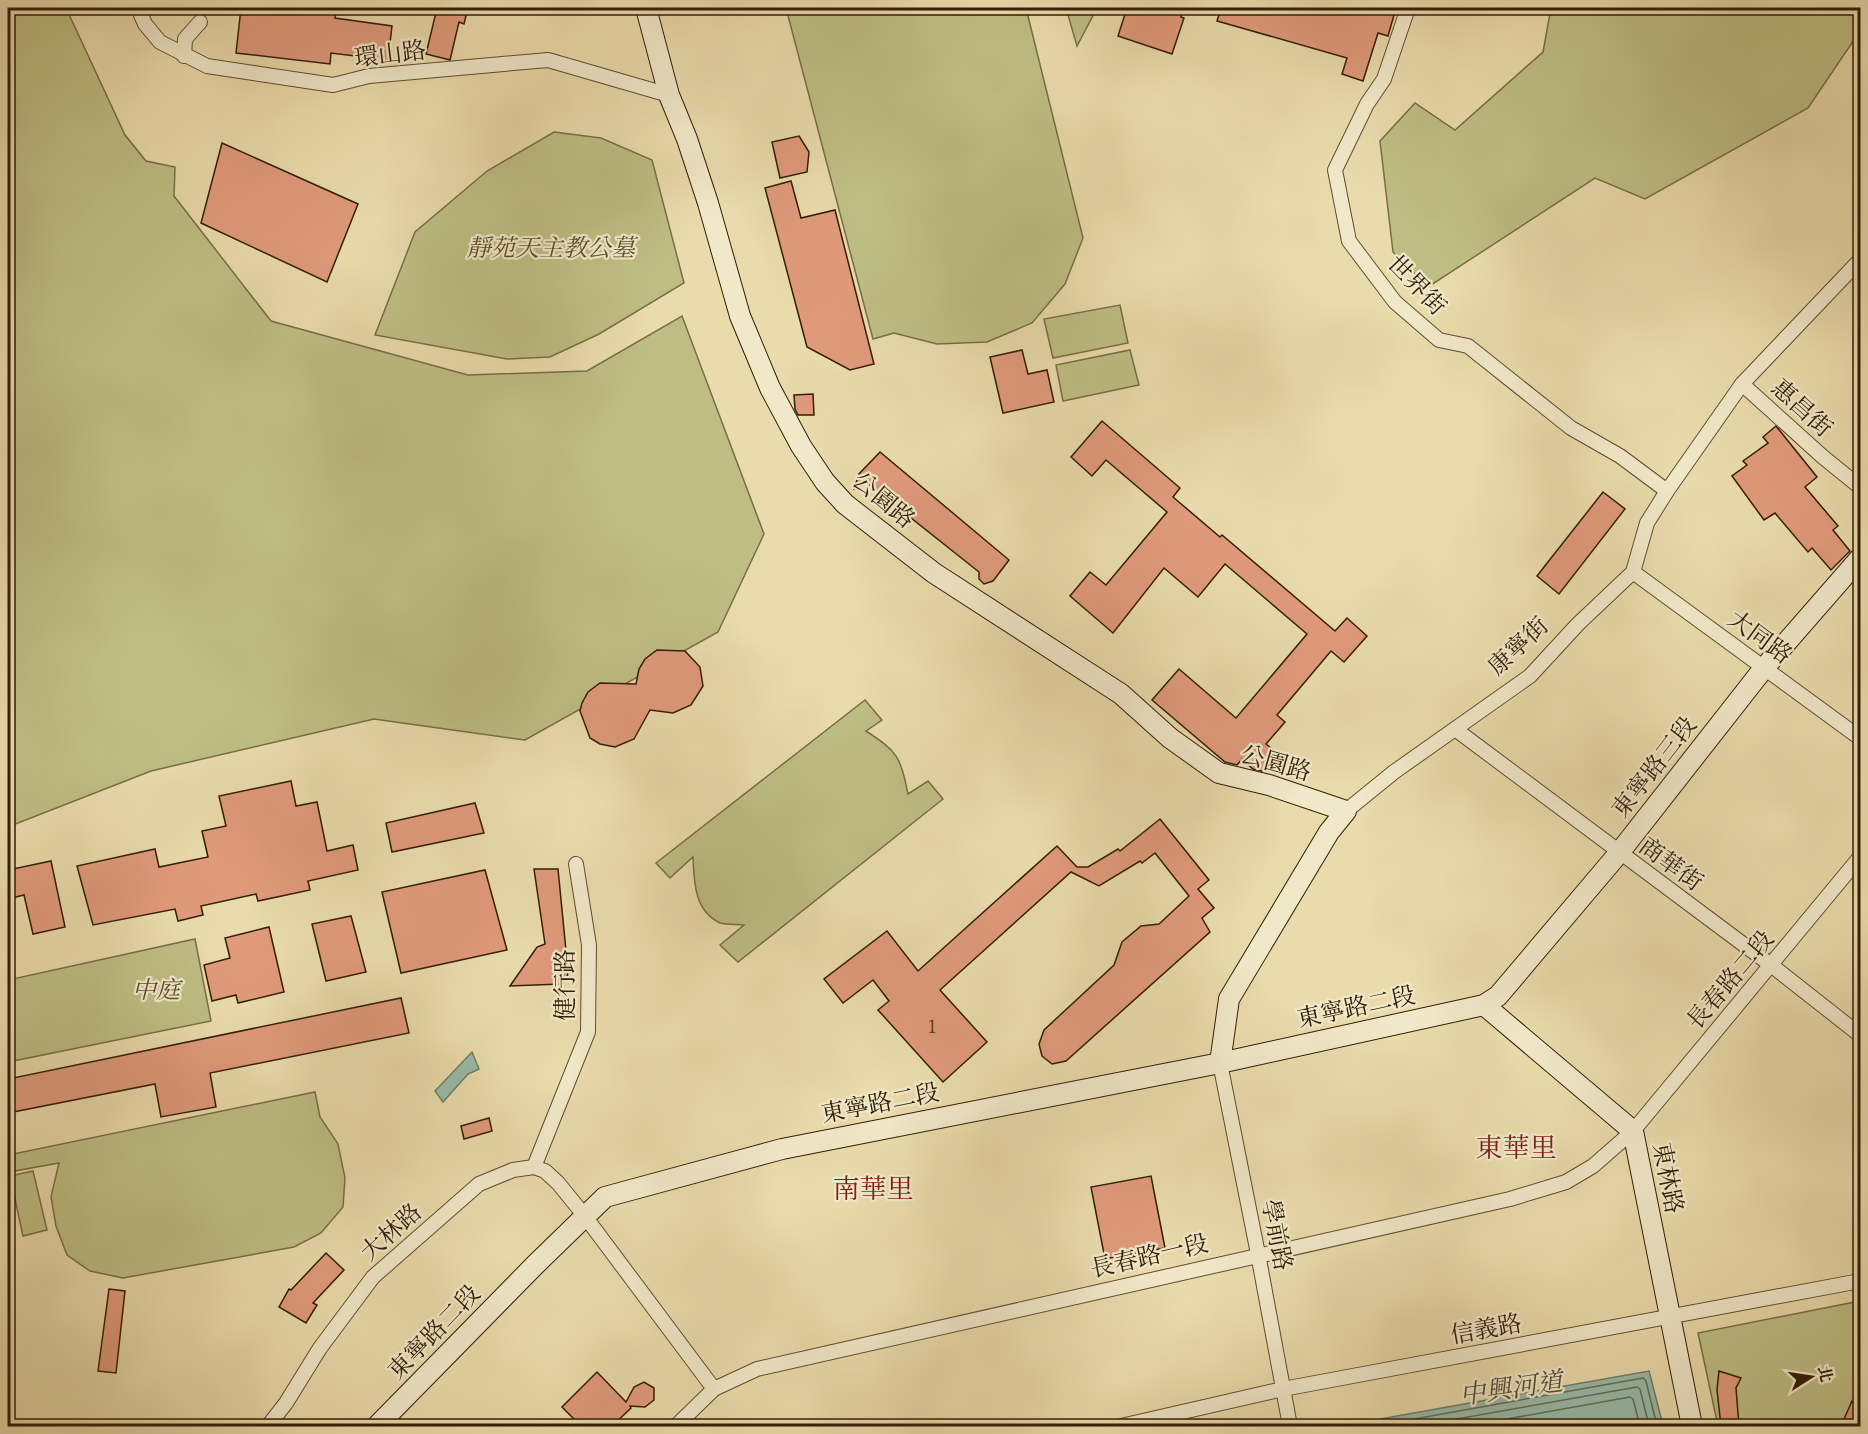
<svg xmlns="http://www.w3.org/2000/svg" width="1868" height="1434" font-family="'EB Garamond','Noto Serif TC',serif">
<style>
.green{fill:#bebe84;stroke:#786e44;stroke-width:1.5}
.water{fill:#98bbaa;stroke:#6f7c68;stroke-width:1.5}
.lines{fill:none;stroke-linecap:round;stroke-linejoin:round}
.shore{stroke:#656c57;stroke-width:1.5}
.building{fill:#e09a7b;stroke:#321e04;stroke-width:1.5}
.street-casing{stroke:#604d2e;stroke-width:16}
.secondary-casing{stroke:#321e04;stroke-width:22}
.street{stroke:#f1e8c9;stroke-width:14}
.secondary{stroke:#f1e8c9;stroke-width:20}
.labels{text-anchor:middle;stroke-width:4.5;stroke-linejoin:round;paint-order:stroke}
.number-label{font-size:21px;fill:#5e3d22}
.street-label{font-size:24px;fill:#321e04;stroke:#f1e8c9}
.park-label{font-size:24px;font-style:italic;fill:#5c4e2a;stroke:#f1e8c9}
.water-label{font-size:26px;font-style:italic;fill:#514d36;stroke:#f1e8c9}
.quarter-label{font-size:27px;fill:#7a1f14;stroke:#f1e8c9}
</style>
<rect width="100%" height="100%" fill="#eadbac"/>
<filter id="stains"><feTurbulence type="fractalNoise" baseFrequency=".00333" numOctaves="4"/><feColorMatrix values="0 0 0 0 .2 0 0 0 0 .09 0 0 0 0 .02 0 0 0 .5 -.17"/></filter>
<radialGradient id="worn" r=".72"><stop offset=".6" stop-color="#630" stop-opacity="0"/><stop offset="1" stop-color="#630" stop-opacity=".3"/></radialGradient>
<g class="green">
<path d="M 8,8 L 66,8 L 125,135 L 146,161 L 175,167 L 174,196 L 271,321 L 468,375 L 587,371 L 682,316 L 764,534 L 718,632 L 525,740 L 374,719 L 151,771 L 8,827 Z"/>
<path d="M 786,8 L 1026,8 L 1083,238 L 1065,284 L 1032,323 L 987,342 L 937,344 L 894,333 L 873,339 Z"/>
<path d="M 1066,8 L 1097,8 L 1077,46 Z"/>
<path d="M 1551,8 L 1860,8 L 1860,31 L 1808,108 L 1645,199 L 1595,178 L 1428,287 L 1393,252 L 1380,141 L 1415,103 L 1455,130 L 1543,52 Z"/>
<path d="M 554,132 L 601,138 L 652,160 L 684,283 L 599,334 L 550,357 L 507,359 L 375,335 L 415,232 L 487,171 Z"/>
<path d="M 1120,305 L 1128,343 L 1053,358 L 1044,319 Z"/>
<path d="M 1130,350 L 1139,385 L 1063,401 L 1056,365 Z"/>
<path d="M 865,700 L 882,720 L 866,731 C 898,752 900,756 908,794 L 928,781 L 943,799 L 738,962 L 720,945 L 744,925 C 737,924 727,925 720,923 C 694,911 694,881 693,857 L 670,878 L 656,863 Z"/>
<path d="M 195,939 L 211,1021 L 8,1062 L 8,980 Z"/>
<path d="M 315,1092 L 320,1117 L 338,1144 L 345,1178 L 343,1207 L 321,1233 L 294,1247 L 123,1278 L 90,1271 L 67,1255 L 56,1226 L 51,1197 L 59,1163 L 9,1172 L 8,1155 Z"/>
<path d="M 33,1171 L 47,1230 L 23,1236 L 10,1176 Z"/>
<path d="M 1860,1301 L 1860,1426 L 1718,1426 L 1698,1333 Z"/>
</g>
<g class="water">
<path d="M 472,1052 L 479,1069 L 468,1074 L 443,1102 L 435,1091 Z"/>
<path d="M 1649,1371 L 1663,1425 L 1341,1426 Z"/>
</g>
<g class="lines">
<g class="shore">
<path d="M 1375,1426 L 1643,1378 L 1646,1381 L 1657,1426"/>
<path d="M 1417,1426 L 1637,1387 L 1640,1389 L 1649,1426"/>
<path d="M 1468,1426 L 1630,1397 L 1633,1399 L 1640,1426"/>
</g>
</g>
<g class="building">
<path d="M 241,8 L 309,8 L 336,11 L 335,18 L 392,26 L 388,60 L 331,53 L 330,64 L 236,53 Z"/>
<path d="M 437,8 L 468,8 L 464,24 L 459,22 L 450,60 L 426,54 Z"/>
<path d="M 1127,8 L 1184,8 L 1181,17 L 1184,18 L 1172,54 L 1118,36 Z"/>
<path d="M 1221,8 L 1396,8 L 1388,36 L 1378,33 L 1363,81 L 1342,74 L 1347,58 L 1217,21 Z"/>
<path d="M 799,136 L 809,152 L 807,172 L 780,178 L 772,142 Z"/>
<path d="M 222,143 L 358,204 L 327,282 L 201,223 Z"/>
<path d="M 791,181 L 801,218 L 835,210 L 874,364 L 850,370 L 807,347 L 765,188 Z"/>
<path d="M 1022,350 L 1028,374 L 1047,370 L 1054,402 L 1003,413 L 990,357 Z"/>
<path d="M 813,394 L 814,415 L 798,415 L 795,409 L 794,395 Z"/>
<path d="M 1102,421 L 1180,488 L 1173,497 L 1220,537 L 1222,535 L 1335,631 L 1347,618 L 1367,636 L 1344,662 L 1331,651 L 1277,715 L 1285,722 L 1266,744 L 1279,755 L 1265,772 L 1253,769 L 1242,759 L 1237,765 L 1225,762 L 1152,700 L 1179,669 L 1236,718 L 1307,634 L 1225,564 L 1198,597 L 1164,568 L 1113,633 L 1070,596 L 1090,572 L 1106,585 L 1167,512 L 1106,460 L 1092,476 L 1071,457 Z"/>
<path d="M 1776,426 L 1817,477 L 1805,487 L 1838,526 L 1833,530 L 1850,551 L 1831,570 L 1812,548 L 1808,552 L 1775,513 L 1764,520 L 1732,476 L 1747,465 L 1743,461 L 1768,443 L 1763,437 Z"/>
<path d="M 880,452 L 1009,560 L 993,581 L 984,584 L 979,579 L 979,572 L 867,483 L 854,489 L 859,474 Z"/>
<path d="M 1603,492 L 1625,509 L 1559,594 L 1537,576 Z"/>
<path d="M 657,650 L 685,651 L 700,667 L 703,686 L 691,705 L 673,713 L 650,710 L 634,739 L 615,747 L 600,744 L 590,738 L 580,711 L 582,703 L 588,692 L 600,683 L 636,684 L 639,669 L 645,659 Z"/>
<path d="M 291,781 L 296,806 L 317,802 L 327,851 L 353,845 L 358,870 L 308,881 L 310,890 L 258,901 L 256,894 L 201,906 L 203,915 L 178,921 L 175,909 L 93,925 L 77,866 L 155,849 L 159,867 L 208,857 L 202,831 L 226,826 L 219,796 Z"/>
<path d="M 475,803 L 484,833 L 392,852 L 386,823 Z"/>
<path d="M 1160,819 L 1209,880 L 1198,889 L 1214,908 L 1202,918 L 1210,932 L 1066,1061 L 1052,1064 L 1042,1056 L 1039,1044 L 1044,1030 L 1114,965 L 1122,942 L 1141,926 L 1159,924 L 1189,896 L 1155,853 L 1142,863 L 1140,861 L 1099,886 L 1071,872 L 940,990 L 987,1042 L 943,1082 L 878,1010 L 889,1001 L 873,980 L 843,1003 L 824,979 L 887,931 L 918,971 L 1057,846 L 1077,867 L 1088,867 L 1118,849 L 1120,851 Z"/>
<path d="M 51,861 L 65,927 L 33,934 L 24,895 L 8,899 L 8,870 Z"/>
<path d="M 534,869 L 558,869 L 568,971 L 567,979 L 561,984 L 510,986 L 537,947 L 545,944 Z"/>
<path d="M 485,870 L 507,950 L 401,973 L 382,892 Z"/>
<path d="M 351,916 L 366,972 L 326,981 L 312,924 Z"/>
<path d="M 269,927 L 284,992 L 238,1003 L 236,995 L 212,1001 L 204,965 L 230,958 L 225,938 Z"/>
<path d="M 401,998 L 409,1033 L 210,1073 L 216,1107 L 161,1117 L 155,1084 L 8,1113 L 8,1079 Z"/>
<path d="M 489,1118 L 492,1131 L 464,1139 L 461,1126 Z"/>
<path d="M 1151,1176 L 1165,1248 L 1105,1259 L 1091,1187 Z"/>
<path d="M 326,1253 L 344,1270 L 313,1303 L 317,1305 L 306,1323 L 279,1307 L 289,1289 L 291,1290 Z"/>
<path d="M 109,1289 L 125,1291 L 116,1373 L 98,1371 Z"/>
<path d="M 1719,1371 L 1741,1378 L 1736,1388 L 1739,1426 L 1721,1426 L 1717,1390 Z"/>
<path d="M 597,1372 L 626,1402 L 634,1387 L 644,1382 L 654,1388 L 654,1400 L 645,1407 L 630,1406 L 631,1408 L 612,1426 L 581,1426 L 562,1407 Z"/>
<path d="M 1852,1401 L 1860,1416 L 1860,1426 L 1841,1426 Z"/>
</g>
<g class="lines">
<defs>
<g id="street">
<path d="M 138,8 L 145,24 L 160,42 L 207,66 L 333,85 L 369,76 L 548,60 L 669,95"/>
<path d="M 1408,8 L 1384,79 L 1367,104 L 1335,170 L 1349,241 L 1395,302 L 1439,340 L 1468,346 L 1571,428 L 1620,456 L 1667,491"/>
<path d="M 184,56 L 185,39 L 200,22"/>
<path d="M 1742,384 L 1823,457 L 1860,487"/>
<path d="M 1633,572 L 1860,738"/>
<path d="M 1455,729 L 1771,965 L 1860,1035"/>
<path d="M 1346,811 L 1394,772 L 1530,676 L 1578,624 L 1633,572 L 1647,523 L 1667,491 L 1742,384 L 1860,260"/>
<path d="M 1220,1063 L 1258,1254 L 1290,1426"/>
<path d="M 534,1167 L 588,1032 L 589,945 L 576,864"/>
<path d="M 268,1426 L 286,1403 L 320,1348 L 373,1277 L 479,1184 L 513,1170 L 534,1167 L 545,1171 L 558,1183 L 584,1215 L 714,1389"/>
<path d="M 676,1426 L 714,1389 L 757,1369 L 1510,1199 L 1566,1182 L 1593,1166 L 1633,1131 L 1860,857"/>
<path d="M 1121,1426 L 1283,1389 L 1860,1281"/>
</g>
<g id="secondary">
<path d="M 646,8 L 669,95 L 687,139 L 708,203 L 740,316 L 770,388 L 801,446 L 825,482 L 845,504 L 934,573 L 1121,694 L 1170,738 L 1219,773 L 1269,785 L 1346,811 L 1329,832 L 1229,999 L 1220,1063"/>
<path d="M 1484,1005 L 1633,1131 L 1692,1426"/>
<path d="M 377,1426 L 535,1265 L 605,1197 L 782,1149 L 1220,1063 L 1484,1005 L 1498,996 L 1619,853 L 1764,668 L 1860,558"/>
</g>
</defs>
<use href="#street" class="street-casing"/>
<use href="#secondary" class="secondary-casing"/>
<use href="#street" class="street"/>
<use href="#secondary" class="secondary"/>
</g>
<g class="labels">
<g class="number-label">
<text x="932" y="1033">1</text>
</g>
<g class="street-label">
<text transform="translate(390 54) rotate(-7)" y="8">環山路</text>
<text transform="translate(1417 285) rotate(46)" y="8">世界街</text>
<text transform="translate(1802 408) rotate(42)" y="8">惠昌街</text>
<text transform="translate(884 500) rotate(40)" y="8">公園路</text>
<text transform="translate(1760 637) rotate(36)" y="8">大同路</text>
<text transform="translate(1518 646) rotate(-43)" y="8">康寧街</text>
<text transform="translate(1276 763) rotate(16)" y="8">公園路</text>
<text transform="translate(1654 767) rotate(-52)" y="8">東寧路三段</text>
<text transform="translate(1671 864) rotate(36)" y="8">商華街</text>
<text transform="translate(1730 980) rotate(-50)" y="8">長春路二段</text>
<text transform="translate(565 985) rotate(-90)" y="8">健行路</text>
<text transform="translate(1356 1007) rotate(-12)" y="8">東寧路二段</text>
<text transform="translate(880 1103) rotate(-11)" y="8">東寧路二段</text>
<text transform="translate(1668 1178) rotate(79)" y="8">東林路</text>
<text transform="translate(391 1232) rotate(-42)" y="8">大林路</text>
<text transform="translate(1277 1235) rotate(79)" y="8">學前路</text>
<text transform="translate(1149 1256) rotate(-13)" y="8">長春路一段</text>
<text transform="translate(1486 1329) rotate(-10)" y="8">信義路</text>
<text transform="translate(434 1332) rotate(-46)" y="8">東寧路二段</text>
</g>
<g class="park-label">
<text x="551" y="256">靜苑天主教公墓</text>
<text x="156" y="998">中庭</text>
</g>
<g class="water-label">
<text transform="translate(1511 1388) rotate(-8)" y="9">中興河道</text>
</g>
<g class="quarter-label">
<text x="1516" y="1157">東華里</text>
<text x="873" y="1198">南華里</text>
</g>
</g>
<rect width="1868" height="1434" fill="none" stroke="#eadbac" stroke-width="30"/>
<rect x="9" y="9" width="1850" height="1416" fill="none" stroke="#321e04" stroke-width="3"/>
<rect x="15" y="15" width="1838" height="1404" fill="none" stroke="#321e04" stroke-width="1.5"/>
<g transform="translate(1811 1377) rotate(78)" stroke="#f1e8c9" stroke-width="4.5" paint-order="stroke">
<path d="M0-4.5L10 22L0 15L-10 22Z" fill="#321e04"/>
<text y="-9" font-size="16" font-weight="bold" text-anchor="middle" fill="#321e04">北</text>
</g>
<rect width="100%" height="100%" filter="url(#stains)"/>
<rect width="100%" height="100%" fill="url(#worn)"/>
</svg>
